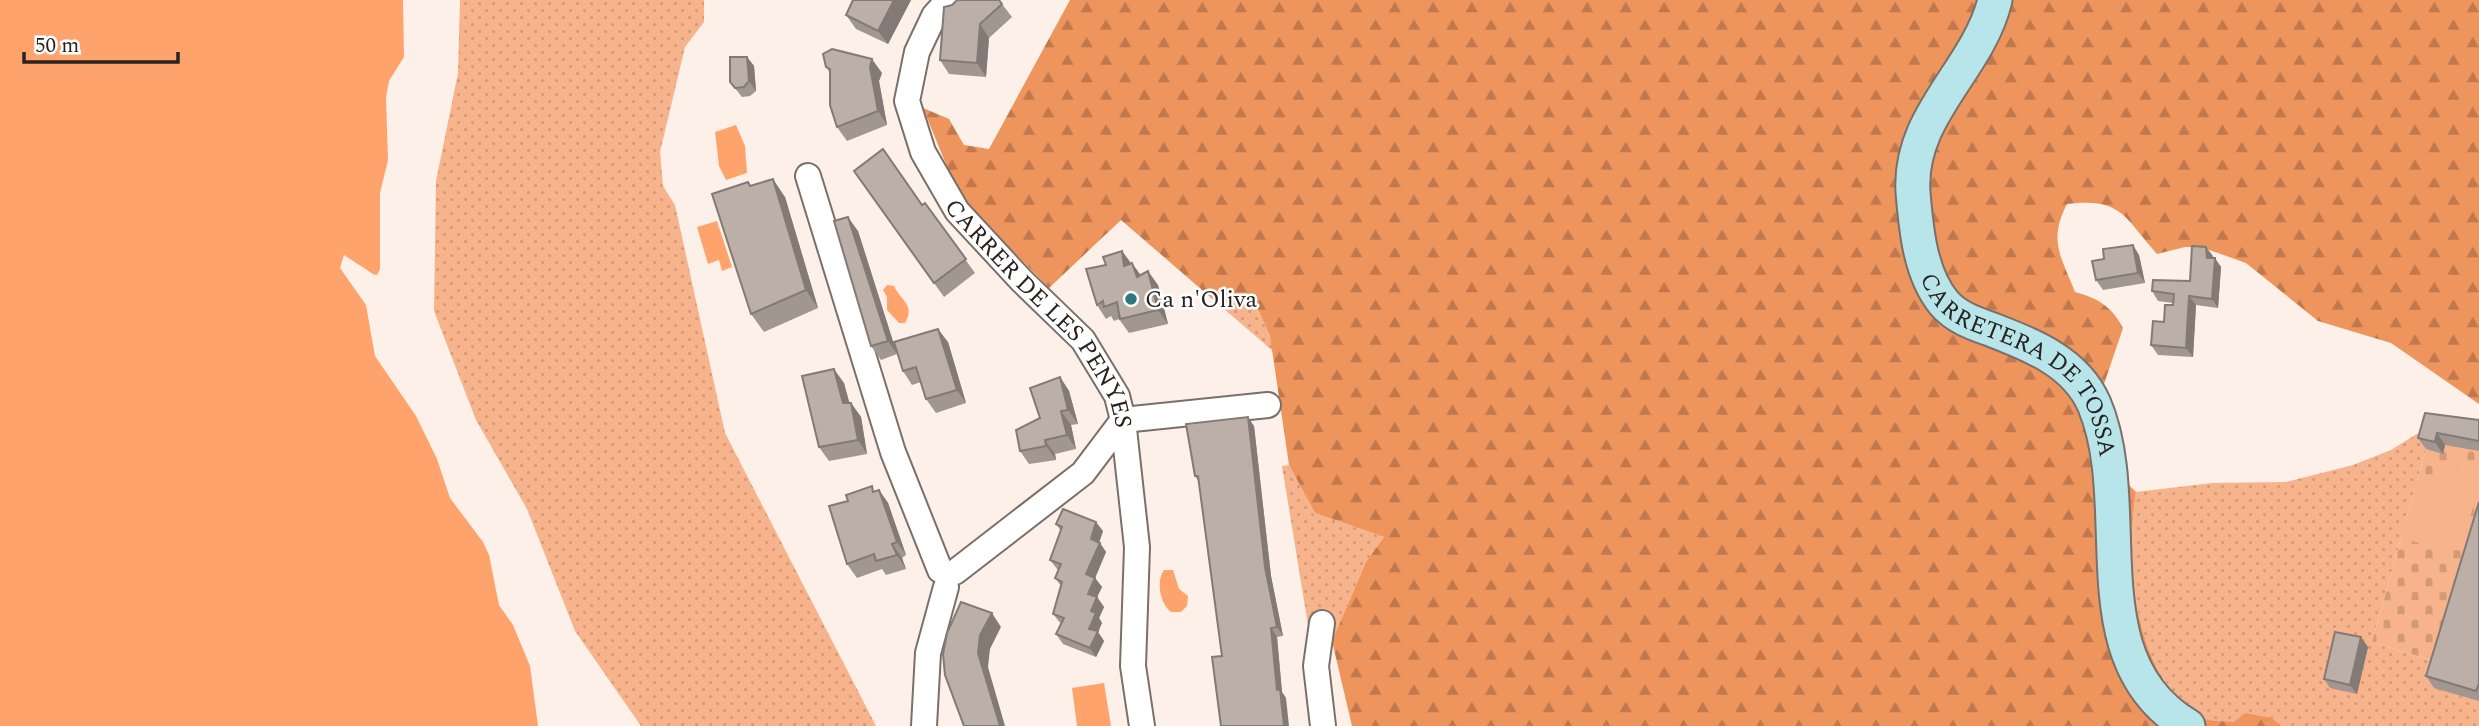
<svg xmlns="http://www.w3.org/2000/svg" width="2479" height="726" font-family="Spectral,serif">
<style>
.grass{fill:url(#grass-dots)}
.forest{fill:url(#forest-firs)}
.cemetery{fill:url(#cemetery-stones)}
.garden{fill:#f7b48c}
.water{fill:#ffa36c}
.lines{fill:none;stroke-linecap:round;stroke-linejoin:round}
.minor-casing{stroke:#7b6f69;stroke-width:28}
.secondary-casing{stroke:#7b6f69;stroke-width:37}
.minor{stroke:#fff;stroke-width:24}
.secondary{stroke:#b7e5ea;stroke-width:33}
.wall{fill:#a19690}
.shaded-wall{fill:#837a76}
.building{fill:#bbafa8;stroke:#837a76;stroke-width:2}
.poi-dot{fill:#2f7780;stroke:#fff;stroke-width:2.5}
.labels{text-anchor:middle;stroke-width:5;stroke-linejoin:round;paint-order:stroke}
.poi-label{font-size:24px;fill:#282321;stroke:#fff;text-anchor:start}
.street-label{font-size:24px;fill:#282321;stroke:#fff}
</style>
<defs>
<pattern id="grass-dots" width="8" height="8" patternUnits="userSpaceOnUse" patternTransform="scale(1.75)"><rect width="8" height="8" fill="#f7b48c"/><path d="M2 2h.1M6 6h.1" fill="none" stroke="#d49a78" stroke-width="1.8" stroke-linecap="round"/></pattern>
<pattern id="forest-firs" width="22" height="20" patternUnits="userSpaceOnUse" patternTransform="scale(1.75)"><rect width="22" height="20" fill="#ee945d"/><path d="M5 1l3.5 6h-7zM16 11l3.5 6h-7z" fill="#c1784c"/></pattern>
<pattern id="cemetery-stones" width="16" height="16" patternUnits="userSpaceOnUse" patternTransform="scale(1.75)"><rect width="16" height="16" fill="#f7b48c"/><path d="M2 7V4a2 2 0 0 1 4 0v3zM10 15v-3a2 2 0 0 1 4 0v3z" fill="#d49a78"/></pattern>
</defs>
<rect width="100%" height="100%" fill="#fdf0e8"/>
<g class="grass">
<path d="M 460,0 L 704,0 L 704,22 L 685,47 L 660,152 L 663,186 L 675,205 L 725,433 L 876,726 L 641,726 L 575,631 L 527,509 L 476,420 L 434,311 L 436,181 L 458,73 Z"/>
<path d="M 1230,301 L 1257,307 L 1270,336 L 1273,351 L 1216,302 Z"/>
<path d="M 2433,424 L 2372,642 L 2479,675 L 2479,726 L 2282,726 L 2272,718 C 2251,720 2229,725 2207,720 C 2200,718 2192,709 2186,704 C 2132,660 2126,556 2136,492 L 2212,483 L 2286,482 L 2353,465 L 2391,450 Z"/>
<path d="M 1289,465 L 1315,513 L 1384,537 L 1366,562 L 1332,641 L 1308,625 L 1282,466 Z"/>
</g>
<path class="forest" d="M 1070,0 L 2479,0 L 2479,404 L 2391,343 L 2318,321 L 2246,263 L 2201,247 L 2185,247 L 2157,254 C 2123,216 2122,198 2067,204 C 2048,241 2061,256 2075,292 C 2098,298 2112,307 2123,328 L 2103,387 L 2125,481 L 2136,492 C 2125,562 2133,678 2203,718 C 2211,722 2225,721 2234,722 L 2245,713 L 2272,718 L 2282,726 L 1352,726 L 1332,641 L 1366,562 L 1384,537 L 1315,513 L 1289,465 L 1270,336 L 1257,307 L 1230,301 L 1216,302 L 1121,220 L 1049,288 L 959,196 L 923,108 L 949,119 L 964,145 L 989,149 Z"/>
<path class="cemetery" d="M 2433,424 L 2479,429 L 2479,675 L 2372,642 Z"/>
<path class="garden" d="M 2479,465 L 2479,485 L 2461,551 L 2401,539 L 2417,481 L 2431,483 L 2438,467 Z"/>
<g class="water">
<path d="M 0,0 L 403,0 L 404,57 L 389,81 L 386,97 L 388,160 L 380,193 L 380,269 L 377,275 L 373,274 L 344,255 L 340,268 L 366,305 L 375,356 L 416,416 L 437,459 L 450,498 L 483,542 L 489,555 L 499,605 L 513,625 L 530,666 L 538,726 L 0,726 Z"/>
<path d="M 736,125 L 745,146 L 747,173 L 726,180 L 719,166 L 715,132 Z"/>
<path d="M 717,221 L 732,267 L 722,271 L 719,260 L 708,264 L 697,227 Z"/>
<path d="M 887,285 L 894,286 C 900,300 916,305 905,323 L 899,323 L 887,310 L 887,297 L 883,290 Z"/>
<path d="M 1164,570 L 1173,570 L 1179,589 L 1188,596 L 1187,606 L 1181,612 L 1171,612 C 1160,604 1156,581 1164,570 Z"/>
<path d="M 1104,683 L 1111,726 L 1077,726 L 1072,688 Z"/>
</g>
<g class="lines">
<defs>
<g id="minor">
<path id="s1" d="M 948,0 L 934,16 L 917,52 L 907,101 L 923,152 L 957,211 L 1022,281 L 1083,340 L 1117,396 L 1123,420 L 1137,547 L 1133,666 L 1142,726"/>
<path d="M 808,176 L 893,452 L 940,570"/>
<path d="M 1123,420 L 1268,405"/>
<path d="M 955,572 L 1083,473 L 1123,420"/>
<path d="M 1322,623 L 1316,666 L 1323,726"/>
<path d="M 924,726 L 928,653 L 946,587"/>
</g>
<g id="secondary">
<path id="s2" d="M 1995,0 C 1978,70 1908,115 1913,192 C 1916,229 1920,274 1944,303 C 1956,317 1973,323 1990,329 C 2031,345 2075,361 2094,404 C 2138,507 2075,659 2188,726"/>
</g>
</defs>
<use href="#minor" class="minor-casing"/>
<use href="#secondary" class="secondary-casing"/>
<use href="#minor" class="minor"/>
<use href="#secondary" class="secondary"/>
</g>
<g class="wall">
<path d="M 852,0 L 911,0 L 888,44 L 856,29 L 846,15 L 852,1 Z"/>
<path d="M 1002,4 L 1012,17 L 989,38 L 986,77 L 949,74 L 940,60 Z"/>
<path d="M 747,57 L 754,66 L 756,91 L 750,96 L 742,97 L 730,82 Z"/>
<path d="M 826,67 L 882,73 L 879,81 L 887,125 L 847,141 L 837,127 L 830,73 Z"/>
<path d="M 854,171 L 922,205 L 925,203 L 975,273 L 944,297 Z"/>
<path d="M 748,182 L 751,186 L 785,197 L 818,308 L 764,332 L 751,314 Z"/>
<path d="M 858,231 L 897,354 L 881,360 L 871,346 Z"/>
<path d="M 2206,247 L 2213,258 L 2221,267 L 2218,308 L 2196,305 L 2193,357 L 2158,355 L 2151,345 L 2173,305 L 2173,303 L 2158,301 L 2152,291 L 2190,281 Z"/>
<path d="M 1122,251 L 1140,275 L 1158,285 L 1168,324 L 1129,333 L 1119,319 L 1114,321 L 1111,316 L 1106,319 L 1097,305 L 1106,265 Z"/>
<path d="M 2139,255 L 2145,283 L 2103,290 L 2096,280 Z"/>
<path d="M 948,342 L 966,403 L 936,413 L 926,399 L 921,382 L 912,385 L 903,371 Z"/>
<path d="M 1060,377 L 1069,391 L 1078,424 L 1071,425 L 1076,449 L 1055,454 L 1056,460 L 1029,464 L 1020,451 L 1040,418 Z"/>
<path d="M 844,383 L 849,403 L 851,403 L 861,417 L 867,454 L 829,461 L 819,447 Z"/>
<path d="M 2479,420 L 2479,451 L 2445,445 L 2443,454 L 2426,449 L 2418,438 Z"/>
<path d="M 1254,426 L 1271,576 L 1283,636 L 1277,637 L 1282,692 L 1286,698 L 1222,656 L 1199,482 L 1195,476 Z"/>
<path d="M 879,490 L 888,503 L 906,555 L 902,558 L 906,569 L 886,575 L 882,569 L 857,578 L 847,564 L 876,491 Z"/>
<path d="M 2479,502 L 2479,701 L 2434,688 L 2426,676 Z"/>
<path d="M 1056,524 L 1103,531 L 1099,542 L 1106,552 L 1095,578 L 1102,587 L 1097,597 L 1104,607 L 1099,618 L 1102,623 L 1098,632 L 1104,641 L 1096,657 L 1063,644 L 1056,634 L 1061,624 L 1053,614 L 1061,586 L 1055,578 L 1059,570 L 1057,569 L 1050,560 L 1061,531 Z"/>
<path d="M 2368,647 L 2357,694 L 2330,688 L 2324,679 Z"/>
</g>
<g class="shaded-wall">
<path d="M 894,0 L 911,0 L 888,44 L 878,31 Z"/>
<path d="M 980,24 L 989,38 L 986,77 L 977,63 Z"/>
<path d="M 747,57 L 754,66 L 756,91 L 749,81 Z"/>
<path d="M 872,59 L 882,73 L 879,81 L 887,125 L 878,111 L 870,67 Z"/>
<path d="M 773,179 L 785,197 L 818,308 L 806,290 Z"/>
<path d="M 848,217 L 858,231 L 897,354 L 888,341 Z"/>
<path d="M 2133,245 L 2139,255 L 2145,283 L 2138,273 Z"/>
<path d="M 2206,247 L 2213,256 L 2214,268 L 2207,258 Z"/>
<path d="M 1122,251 L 1132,265 L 1124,266 Z"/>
<path d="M 2215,258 L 2221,267 L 2218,308 L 2212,299 Z"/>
<path d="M 1132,263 L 1142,277 L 1137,277 Z"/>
<path d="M 1148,271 L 1158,285 L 1168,324 L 1158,310 Z"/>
<path d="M 2189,296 L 2196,305 L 2193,357 L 2186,348 Z"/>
<path d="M 938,329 L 948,342 L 966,403 L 957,390 Z"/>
<path d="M 834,369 L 844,383 L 853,416 L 843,403 Z"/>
<path d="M 1060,377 L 1069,391 L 1078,424 L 1068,410 Z"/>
<path d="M 851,403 L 861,417 L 867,454 L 858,440 Z"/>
<path d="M 1061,411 L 1071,425 L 1076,449 L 1067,435 Z"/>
<path d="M 1248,417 L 1254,426 L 1271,576 L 1283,636 L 1277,627 L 1265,567 Z"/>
<path d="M 2437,433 L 2445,445 L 2443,454 L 2435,442 Z"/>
<path d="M 1045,440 L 1055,454 L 1056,460 L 1046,446 Z"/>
<path d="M 879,490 L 888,503 L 906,555 L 897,542 Z"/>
<path d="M 1096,522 L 1103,531 L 1097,549 L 1091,539 Z"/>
<path d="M 1100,543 L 1106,552 L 1095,578 L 1102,587 L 1097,597 L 1104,607 L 1099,618 L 1102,623 L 1098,632 L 1104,641 L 1096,657 L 1090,648 L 1089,629 L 1091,611 L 1086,574 Z"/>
<path d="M 892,544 L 902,558 L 906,569 L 897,555 Z"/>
<path d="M 992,613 L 1001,627 L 990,649 L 988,667 L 1005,726 L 1000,726 L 978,653 L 980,635 Z"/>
<path d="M 1271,628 L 1277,637 L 1282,692 L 1286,698 L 1289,726 L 1284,726 L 1277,690 Z"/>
<path d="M 2361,637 L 2368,647 L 2357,694 L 2350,685 Z"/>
</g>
<g class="building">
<path d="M 853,0 L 894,0 L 878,31 L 846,15 Z"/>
<path d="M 957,0 L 999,0 L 1002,4 L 980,24 L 977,63 L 940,60 L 944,7 L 952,5 Z"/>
<path d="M 832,49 L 872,59 L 870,67 L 878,111 L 837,127 L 830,105 L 830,69 L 826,67 L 823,54 Z"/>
<path d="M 730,57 L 747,57 L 749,81 L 744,87 L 735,88 L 730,82 Z"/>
<path d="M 883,149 L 922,205 L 925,203 L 966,259 L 934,283 L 854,171 Z"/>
<path d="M 773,179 L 806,290 L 751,314 L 712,194 L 748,182 L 750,186 Z"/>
<path d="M 848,217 L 888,341 L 871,346 L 834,221 Z"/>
<path d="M 2133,245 L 2138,273 L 2096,280 L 2092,261 L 2104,259 L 2103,249 Z"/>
<path d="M 2192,246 L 2206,247 L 2207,258 L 2215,258 L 2212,299 L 2189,296 L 2186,348 L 2151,345 L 2153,321 L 2164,322 L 2165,305 L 2173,305 L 2174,294 L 2152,291 L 2153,280 L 2190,281 Z"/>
<path d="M 1122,251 L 1124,266 L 1132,263 L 1137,277 L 1148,271 L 1158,310 L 1120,319 L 1117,302 L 1104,307 L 1103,301 L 1097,305 L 1086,269 L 1106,265 L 1103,257 Z"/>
<path d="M 938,329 L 957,390 L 926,399 L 916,367 L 903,371 L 894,342 Z"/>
<path d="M 834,369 L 843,403 L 851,403 L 858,440 L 819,447 L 802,376 Z"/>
<path d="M 1060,377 L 1068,410 L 1061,411 L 1067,435 L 1045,440 L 1046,446 L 1020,451 L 1016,430 L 1040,418 L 1030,388 Z"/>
<path d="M 2425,413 L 2479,420 L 2479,441 L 2437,433 L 2435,442 L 2418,438 Z"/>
<path d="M 1248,417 L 1265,567 L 1277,627 L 1271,628 L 1277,690 L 1280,689 L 1284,726 L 1221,726 L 1212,657 L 1222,656 L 1198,476 L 1195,476 L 1186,424 Z"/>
<path d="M 872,486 L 873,492 L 879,490 L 897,542 L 892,544 L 897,555 L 876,561 L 874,554 L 847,564 L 829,506 L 848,501 L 846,495 Z"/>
<path d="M 2479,502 L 2479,683 L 2476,691 L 2426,676 Z"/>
<path d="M 1063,509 L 1096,522 L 1091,539 L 1100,543 L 1086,574 L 1095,578 L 1088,594 L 1097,597 L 1091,611 L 1096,613 L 1089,629 L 1098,631 L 1090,648 L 1056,634 L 1064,618 L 1053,614 L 1062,582 L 1055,578 L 1061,564 L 1050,560 L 1062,527 L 1056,524 Z"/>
<path d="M 961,602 L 992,613 L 980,635 L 978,653 L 1000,726 L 964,726 L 945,675 L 943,654 L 947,633 Z"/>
<path d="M 2335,632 L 2361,637 L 2350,685 L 2324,679 Z"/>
</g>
<circle class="poi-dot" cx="1131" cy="299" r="7"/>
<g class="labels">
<g class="poi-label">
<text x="1145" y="307">Ca n'Oliva</text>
</g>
<g class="street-label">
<text dy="8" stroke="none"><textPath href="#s1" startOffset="366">CARRER DE LES PENYES</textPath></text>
<text dy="8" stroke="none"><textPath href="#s2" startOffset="432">CARRETERA DE TOSSA</textPath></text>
</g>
</g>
<path d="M24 52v10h154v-10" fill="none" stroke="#282321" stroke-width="3.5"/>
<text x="35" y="52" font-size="21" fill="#282321" stroke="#ffffff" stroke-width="5" paint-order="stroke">50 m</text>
</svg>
